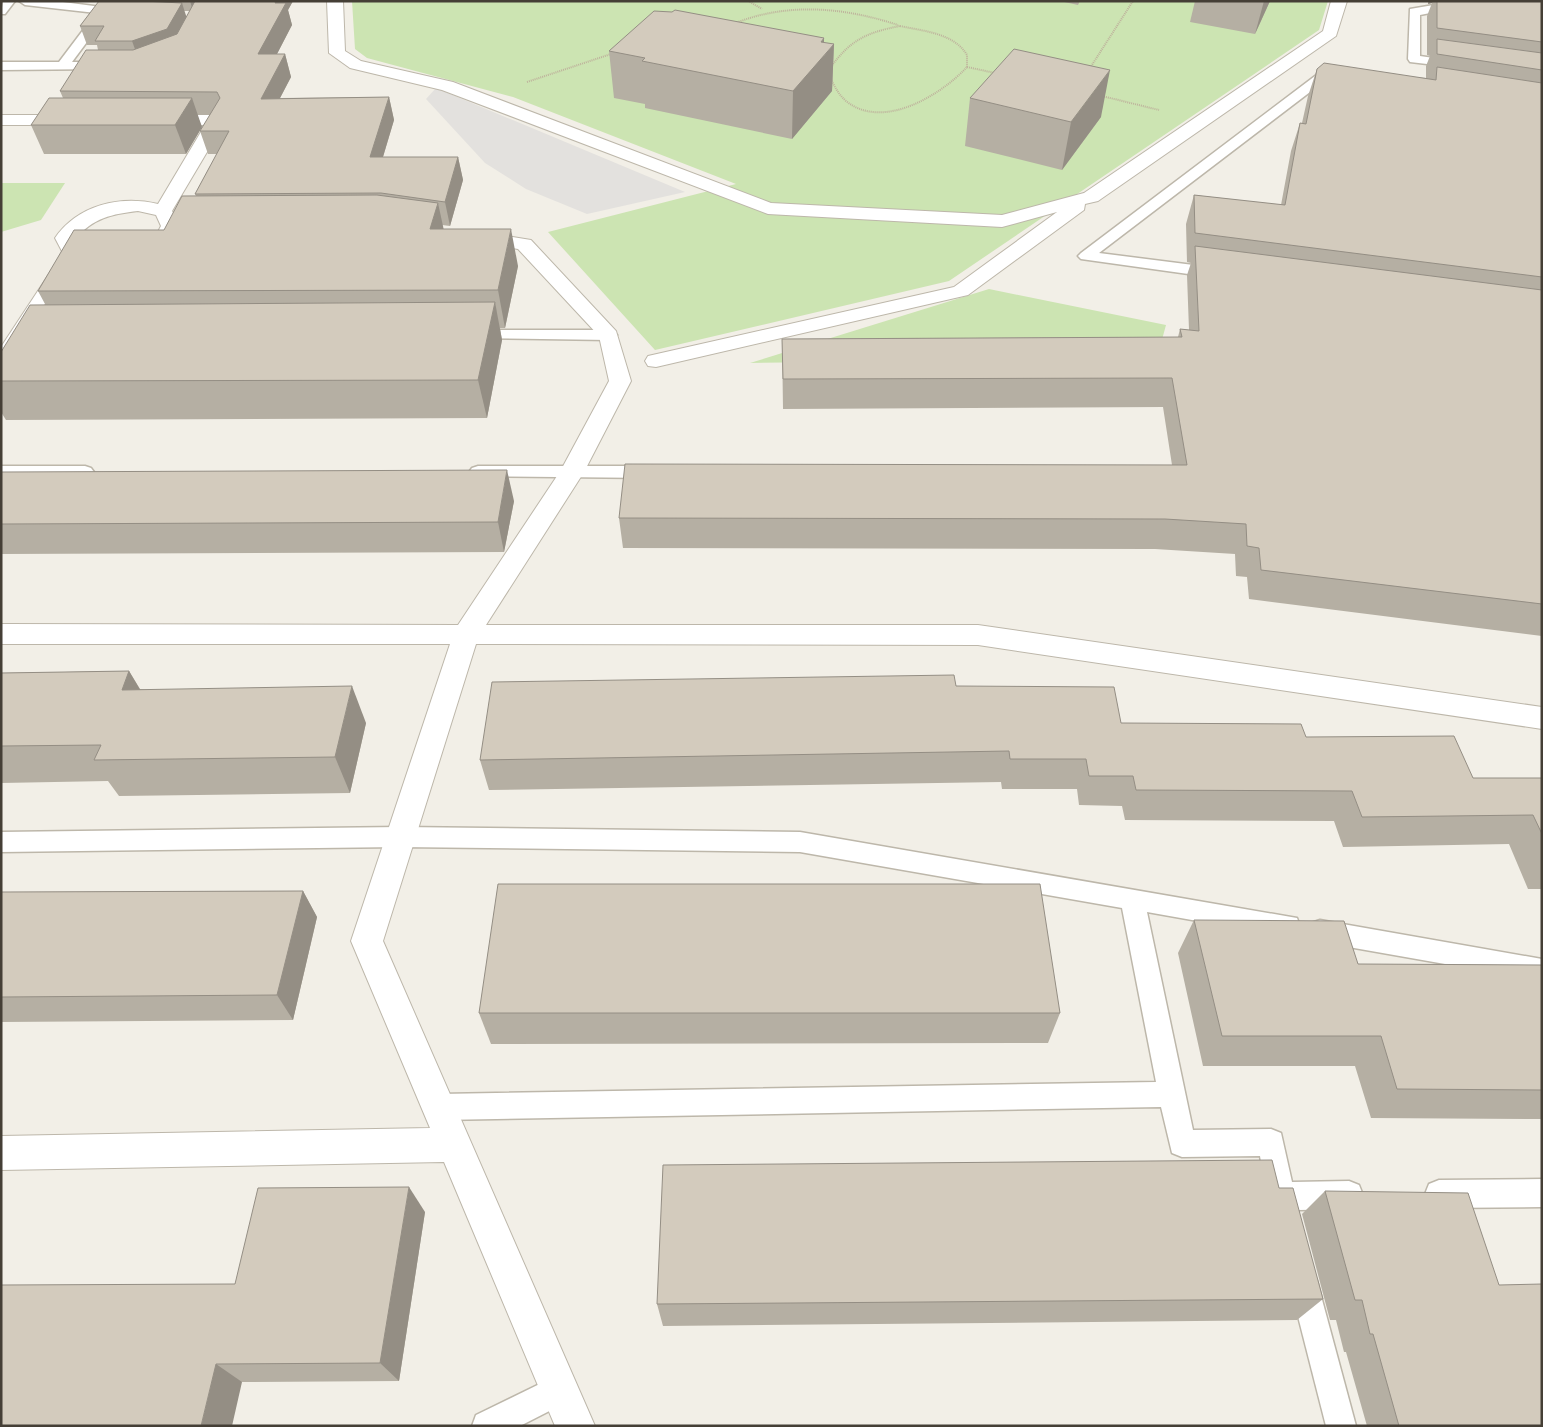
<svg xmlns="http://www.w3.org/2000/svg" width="1543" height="1427" font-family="'Work Sans',sans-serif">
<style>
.green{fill:#cce4b2}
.parking{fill:#e3e1de}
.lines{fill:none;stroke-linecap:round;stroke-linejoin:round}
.lane-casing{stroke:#bdb7aa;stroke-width:3}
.street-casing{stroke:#bdb7aa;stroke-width:2}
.path{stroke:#beb29c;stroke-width:2;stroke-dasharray:1 1;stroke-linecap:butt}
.lane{fill:#fff;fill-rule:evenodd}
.street{fill:#fff;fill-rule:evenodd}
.wall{fill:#b5afa3;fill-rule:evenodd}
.shaded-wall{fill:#948e84}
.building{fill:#d3cbbd;stroke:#948e84}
</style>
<rect width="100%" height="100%" fill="#f2efe7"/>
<g class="green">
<path d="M 352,1 L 1328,1 L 1319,30 L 949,281 L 655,350 L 548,232 L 736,184 L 513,97 L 367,58 L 355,49 Z"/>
<path d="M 1,183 L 65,183 L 41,220 L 1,232 Z"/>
<path d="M 989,289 L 1166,325 L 1157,358 L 750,363 Z"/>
</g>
<path class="parking" d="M 436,88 L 685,192 L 587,214 L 526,189 L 485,163 L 426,99 Z"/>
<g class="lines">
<defs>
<g id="lane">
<path d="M 3,1 L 15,1 L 5,14 L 1,14 Z"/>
<path d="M 19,1 L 55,1 L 125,10 L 127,13 L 121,17 L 107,15 L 72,62 L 103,62 L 109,66 L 107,69 L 1,70 L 1,62 L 59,62 L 96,13 L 25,5 Z"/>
<path d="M 1457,1 L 1461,3 L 1461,7 L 1420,15 L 1420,56 L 1461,62 L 1463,65 L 1461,68 L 1410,62 L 1408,59 L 1410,9 Z"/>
<path d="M 1327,69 L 1331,70 L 1333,73 L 1331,76 L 1099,253 L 1217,268 L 1222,270 L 1225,273 L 1222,276 L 1217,278 L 1081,259 L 1078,256 L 1081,253 L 1323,70 Z"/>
<path d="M 472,330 L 609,330 L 617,335 L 609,340 L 466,338 L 464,335 Z"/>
<path d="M 1,466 L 85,466 L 91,468 L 94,472 L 91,476 L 85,478 L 1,478 Z"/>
<path d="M 478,466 L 653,466 L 659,468 L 662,472 L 659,476 L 653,478 L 472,476 L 469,472 L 472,468 Z"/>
<path d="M 401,827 L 800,832 L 1297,918 L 1300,926 L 1297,934 L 1288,937 L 1147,912 L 1193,1130 L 1271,1129 L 1281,1133 L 1292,1182 L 1349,1181 L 1359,1185 L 1363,1195 L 1359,1205 L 1349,1209 L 1299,1210 L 1295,1220 L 1285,1224 L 1275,1220 L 1267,1196 L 1260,1156 L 1182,1157 L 1172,1153 L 1161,1107 L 440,1120 L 431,1116 L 427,1107 L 431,1098 L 440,1094 L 1156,1082 L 1122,908 L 800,852 L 401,847 L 1,852 L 1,832 Z"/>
<path d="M 1320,920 L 1542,959 L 1542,981 L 1320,942 L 1311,939 L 1308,931 L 1311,923 Z"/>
<path d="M 1542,1179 L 1542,1207 L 1439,1208 L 1429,1204 L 1425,1194 L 1429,1184 L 1439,1180 Z"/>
<path d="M 1303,1267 L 1313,1271 L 1317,1281 L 1356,1426 L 1326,1426 L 1289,1281 L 1293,1271 Z"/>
<path d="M 560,1374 L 571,1378 L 575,1389 L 571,1400 L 520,1426 L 472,1426 L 476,1415 Z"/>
</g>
<g id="street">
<path d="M 327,1 L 343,1 L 345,51 L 361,61 L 453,82 L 771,203 L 1002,215 L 1084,193 L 1323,31 L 1331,1 L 1347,1 L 1336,36 L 1098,201 L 1085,204 L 1084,210 L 968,295 L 656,367 L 648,366 L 645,361 L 648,356 L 954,287 L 1057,212 L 1002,227 L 768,214 L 442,90 L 350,68 L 329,53 Z"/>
<path d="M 1,115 L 72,115 L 78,116 L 81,120 L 78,124 L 72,125 L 1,125 Z"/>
<path d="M 163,115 L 217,115 L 223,116 L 226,120 L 172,211 L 181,226 L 167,247 L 138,260 L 98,266 L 65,257 L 55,238 C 78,205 120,195 158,204 L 205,125 L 157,124 L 154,120 L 157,116 ZM 138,211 L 156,215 L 161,226 C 159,230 156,236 153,239 C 133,255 102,255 80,249 L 75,239 C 93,218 112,214 138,211 Z"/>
<path d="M 477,231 L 531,240 L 616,331 L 631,381 L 584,472 L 486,625 L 978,625 L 1542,707 L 1542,729 L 978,645 L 476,644 L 383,941 L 595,1426 L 555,1426 L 444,1162 L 1,1170 L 1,1136 L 430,1128 L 351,941 L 450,644 L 1,644 L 1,624 L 458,625 L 561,470 L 609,381 L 599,336 L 518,249 L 470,241 L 467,237 L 470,233 Z"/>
<path d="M 62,263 L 69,265 L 72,269 L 9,369 L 1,370 L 1,347 L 55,265 Z"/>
</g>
</defs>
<use href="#lane" class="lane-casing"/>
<use href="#street" class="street-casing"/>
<g class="path">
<path d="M 748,1 L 762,9"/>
<path d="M 733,24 C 787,2 843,7 898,25"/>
<path d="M 900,26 C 923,31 954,33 967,55 L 967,67 C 941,95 883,131 846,101 C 837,93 832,82 828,71 C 849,41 864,33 900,26 Z"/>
<path d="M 967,67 L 995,73"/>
<path d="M 1090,68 L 1133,1"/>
<path d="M 527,82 L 614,53"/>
<path d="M 1102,96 L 1159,110"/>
</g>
<use href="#lane" class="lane"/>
<use href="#street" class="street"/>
</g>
<g class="wall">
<path d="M 98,1 L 293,1 L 288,10 L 292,25 L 277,54 L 285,54 L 291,77 L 280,98 L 389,97 L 394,120 L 383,157 L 458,157 L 463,180 L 450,226 L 442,225 L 443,229 L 518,266 L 505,328 L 500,328 L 502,340 L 487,418 L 6,420 L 1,412 L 1,352 L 45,304 L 38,291 L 164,230 L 196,196 L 195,194 L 217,154 L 208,154 L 200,131 L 210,115 L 197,115 L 202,127 L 186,154 L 44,154 L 31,125 L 63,98 L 60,91 L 98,50 L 97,45 L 87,45 L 80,26 L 98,3 ZM 184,11 L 190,11 L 186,17 Z"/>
<path d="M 1060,1 L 1080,1 L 1078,5 Z"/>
<path d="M 1195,1 L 1270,1 L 1255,34 L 1190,22 Z"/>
<path d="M 1428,1 L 1542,1 L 1542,636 L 1249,599 L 1247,577 L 1236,576 L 1235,554 L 1155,549 L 623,548 L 619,518 L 1172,465 L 1163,407 L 783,409 L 782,339 L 1178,337 L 1180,329 L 1189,330 L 1187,275 L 1191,263 L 1187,262 L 1186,224 L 1194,195 L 1281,205 L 1291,151 L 1300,123 L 1302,123 L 1308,96 L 1317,69 L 1426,78 L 1426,66 L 1430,56 L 1427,55 L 1427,16 L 1432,3 L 1428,4 Z"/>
<path d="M 824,43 L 834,44 L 832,91 L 792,139 L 645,108 L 645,104 L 614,98 L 609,51 Z"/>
<path d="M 970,98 L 1101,117 L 1062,170 L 965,146 Z"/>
<path d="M 1,472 L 514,501 L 504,552 L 1,554 Z"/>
<path d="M 129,671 L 140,689 L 366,723 L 350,793 L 119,796 L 108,781 L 1,783 L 1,673 Z"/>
<path d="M 956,686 L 1121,723 L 1306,737 L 1473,778 L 1542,778 L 1542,889 L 1528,889 L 1509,844 L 1343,847 L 1334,821 L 1125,820 L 1122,806 L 1079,805 L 1077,789 L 1002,789 L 1001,782 L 489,790 L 480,760 Z"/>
<path d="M 303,891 L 317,917 L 293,1020 L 1,1022 L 1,892 Z"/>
<path d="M 1194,920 L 1358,964 L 1542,965 L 1542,1119 L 1371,1118 L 1355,1066 L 1203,1066 L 1178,953 Z"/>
<path d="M 479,1013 L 1060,1013 L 1048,1043 L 491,1044 Z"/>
<path d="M 1279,1188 L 1323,1299 L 1297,1320 L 663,1326 L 657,1304 Z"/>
<path d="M 1325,1191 L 1499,1285 L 1542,1426 L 1367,1426 L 1346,1352 L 1344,1352 L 1336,1320 L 1330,1320 L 1302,1214 Z"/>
<path d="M 425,1212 L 399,1381 L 242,1382 L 1,1426 L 235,1284 Z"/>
</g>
<g class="shaded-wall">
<path d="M 190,1 L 200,1 L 193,11 Z"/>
<path d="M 276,1 L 293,1 L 288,10 L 292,25 L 265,77 L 258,54 Z"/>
<path d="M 1264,1 L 1270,1 L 1255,34 Z"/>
<path d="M 1429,1 L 1433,1 L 1432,3 L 1428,4 Z"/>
<path d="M 182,3 L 188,22 L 174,47 L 139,60 L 132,41 Z"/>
<path d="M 824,38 L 824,56 L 834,44 L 832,91 L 792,139 L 793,91 L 821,42 Z"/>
<path d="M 285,54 L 291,77 L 268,121 L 261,99 Z"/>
<path d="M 1110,70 L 1101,117 L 1062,170 L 1071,122 Z"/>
<path d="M 389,97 L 394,120 L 376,180 L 370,157 Z"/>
<path d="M 192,98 L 202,127 L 186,154 L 175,125 Z"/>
<path d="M 458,157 L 463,180 L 450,226 L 445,202 Z"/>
<path d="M 438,203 L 446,240 L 430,229 Z"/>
<path d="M 511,229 L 518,266 L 505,328 L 498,290 Z"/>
<path d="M 495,302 L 502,340 L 487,418 L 478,380 Z"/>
<path d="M 507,470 L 514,501 L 504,552 L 498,522 Z"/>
<path d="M 129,671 L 151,708 L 122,690 Z"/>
<path d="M 352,686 L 366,723 L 350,793 L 335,757 Z"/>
<path d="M 303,891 L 317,917 L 293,1020 L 277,995 Z"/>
<path d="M 409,1187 L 425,1212 L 399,1381 L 380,1363 Z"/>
<path d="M 216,1364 L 242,1382 L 232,1426 L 201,1426 Z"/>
</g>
<g class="building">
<path d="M 99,1 L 143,1 L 182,3 L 167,29 L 132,41 L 95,41 L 104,26 L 80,26 Z"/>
<path d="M 195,1 L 276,1 L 275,3 L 286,3 L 258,54 L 285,54 L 261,99 L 389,97 L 370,157 L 458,157 L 445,202 L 381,193 L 195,194 L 229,131 L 200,131 L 220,98 L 217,92 L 60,91 L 86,50 L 133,50 L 177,34 Z"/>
<path d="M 1437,1 L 1542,1 L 1542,42 L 1437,28 Z"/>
<path d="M 675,10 L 824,38 L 821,42 L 834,44 L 793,91 L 642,61 L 645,58 L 609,51 L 654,11 L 672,12 Z"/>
<path d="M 1437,39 L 1542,53 L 1542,70 L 1437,54 Z"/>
<path d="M 1014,49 L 1110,70 L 1071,122 L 970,98 Z"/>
<path d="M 1324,63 L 1436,80 L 1437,67 L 1542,83 L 1542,277 L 1195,233 L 1194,195 L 1285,205 L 1300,123 L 1306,124 L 1317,69 Z"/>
<path d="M 49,98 L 192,98 L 175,125 L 31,125 Z"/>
<path d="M 377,195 L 438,203 L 430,229 L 511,229 L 498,290 L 38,291 L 74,230 L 164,230 L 182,196 Z"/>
<path d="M 1195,246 L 1542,290 L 1542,604 L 1261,570 L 1259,548 L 1247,546 L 1246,524 L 1165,519 L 619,518 L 625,464 L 1187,465 L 1172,378 L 783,379 L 782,339 L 1182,337 L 1180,329 L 1199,331 Z"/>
<path d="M 495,302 L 478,380 L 1,381 L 1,352 L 30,305 Z"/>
<path d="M 507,470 L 498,522 L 1,524 L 1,472 Z"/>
<path d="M 129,671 L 122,690 L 352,686 L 335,757 L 94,760 L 101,745 L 1,746 L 1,673 Z"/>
<path d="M 954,675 L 956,686 L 1114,687 L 1121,723 L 1301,724 L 1306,737 L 1454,736 L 1473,778 L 1542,778 L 1542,834 L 1533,815 L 1362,817 L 1352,791 L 1136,790 L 1133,776 L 1089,776 L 1086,759 L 1010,759 L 1009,751 L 480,760 L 492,682 Z"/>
<path d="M 498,884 L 1040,884 L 1060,1013 L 479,1013 Z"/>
<path d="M 303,891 L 277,995 L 1,997 L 1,892 Z"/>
<path d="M 1194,920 L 1344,921 L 1358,964 L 1542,965 L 1542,1090 L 1397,1089 L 1381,1036 L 1222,1036 Z"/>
<path d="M 1272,1160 L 1279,1188 L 1293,1188 L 1323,1299 L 657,1304 L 663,1165 Z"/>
<path d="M 409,1187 L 380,1363 L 216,1364 L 201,1426 L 1,1426 L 1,1285 L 235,1284 L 258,1188 Z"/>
<path d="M 1325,1191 L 1468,1193 L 1499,1285 L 1542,1284 L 1542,1426 L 1399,1426 L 1373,1334 L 1370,1334 L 1362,1300 L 1355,1300 Z"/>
</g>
<rect width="1543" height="1427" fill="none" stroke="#453f36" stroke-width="5"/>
</svg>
